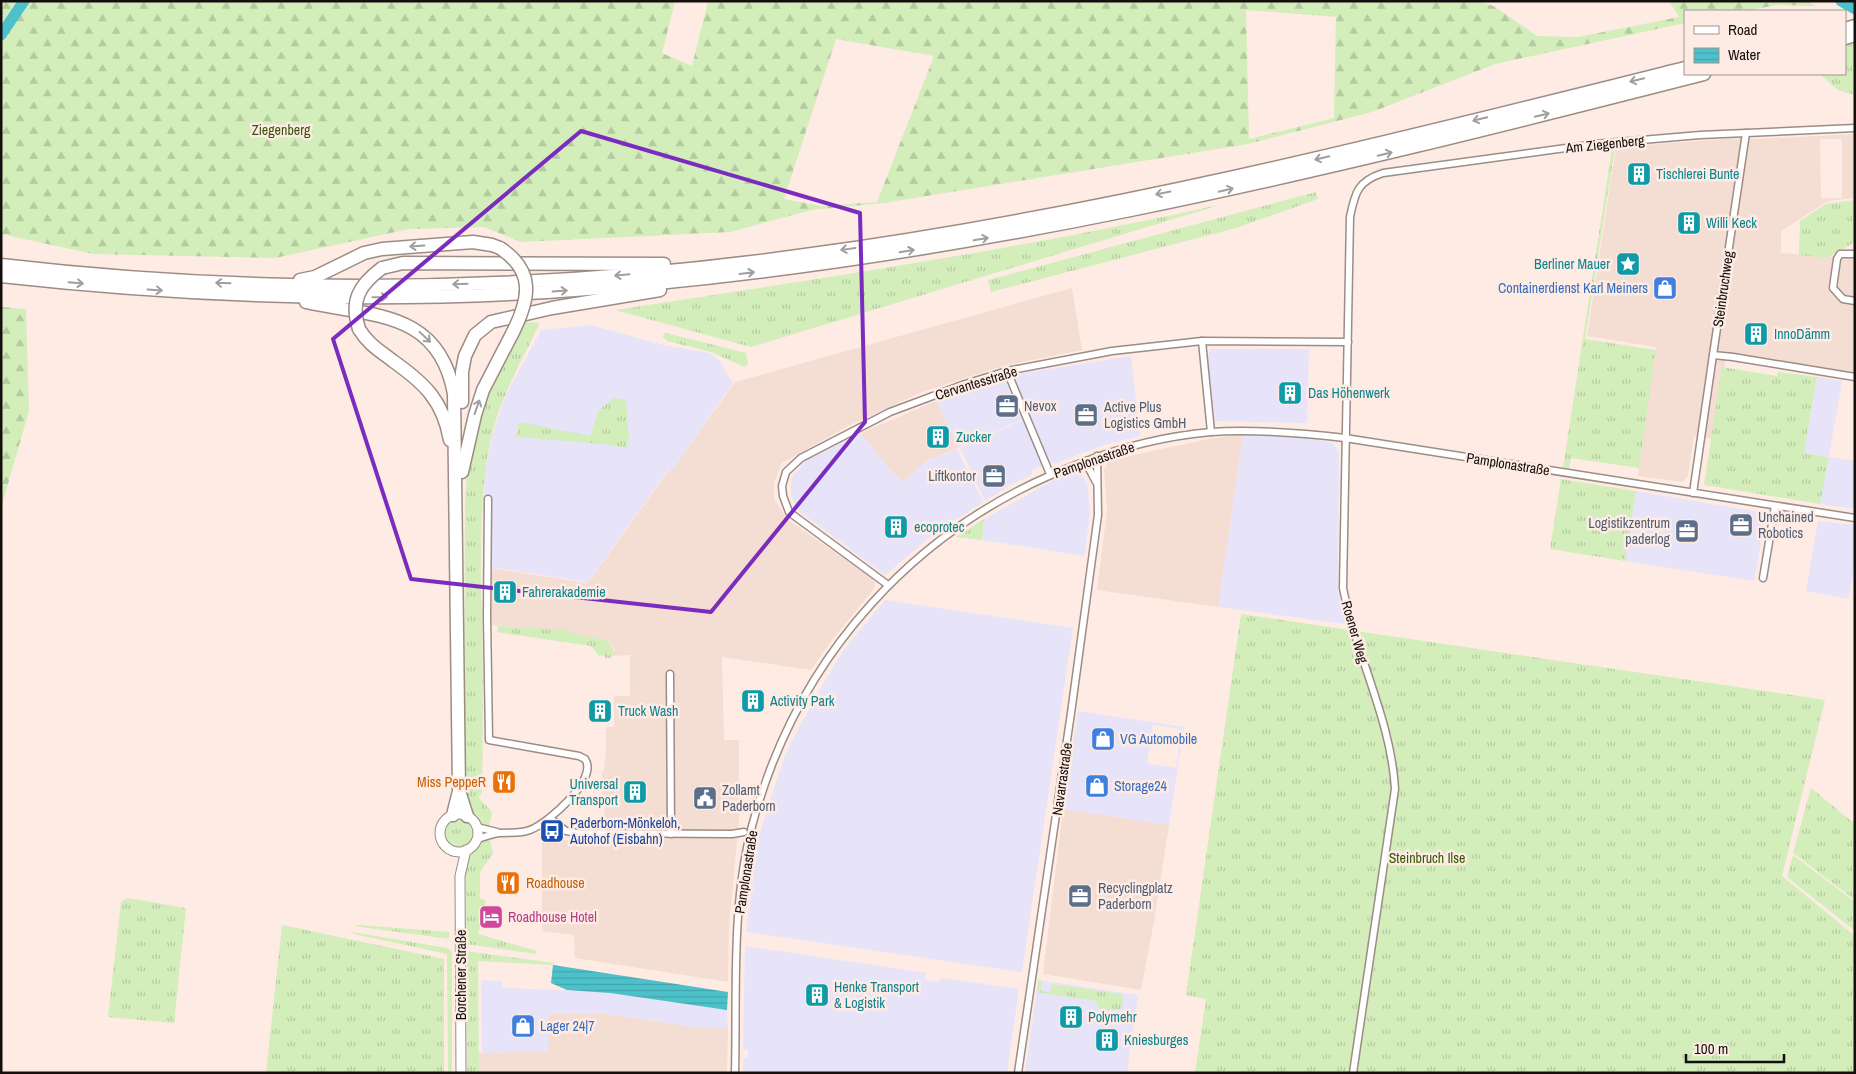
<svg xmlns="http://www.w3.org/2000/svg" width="1856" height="1074" font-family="'Archivo Narrow',sans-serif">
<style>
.commercial{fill:#e7e3f9;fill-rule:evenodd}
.industrial{fill:#f4ddd2;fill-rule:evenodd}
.grass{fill:url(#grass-tufts)}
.forest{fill:url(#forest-firs);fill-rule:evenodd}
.water{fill:url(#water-rules)}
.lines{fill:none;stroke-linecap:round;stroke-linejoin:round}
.river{stroke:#4dc1ca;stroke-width:11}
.minor-casing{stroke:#9c8c85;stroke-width:9}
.secondary-casing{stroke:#9c8c85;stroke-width:11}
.motorway-casing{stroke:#9c8c85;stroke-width:15}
.minor{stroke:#fff;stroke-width:6}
.secondary{stroke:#fff;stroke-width:9}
.motorway{stroke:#fff;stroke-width:12}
.motorway-bridge-casing{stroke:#9c8c85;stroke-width:15;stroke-linecap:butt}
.motorway-bridge{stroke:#fff;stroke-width:12}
.oneway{stroke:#a19f9e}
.marked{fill:none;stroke:#7b2cbf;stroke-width:4;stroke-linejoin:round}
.labels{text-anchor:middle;stroke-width:5;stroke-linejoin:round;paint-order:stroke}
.park-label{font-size:14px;fill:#365506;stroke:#feece4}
.street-label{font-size:14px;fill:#140e0c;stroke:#feece4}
.culture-label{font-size:14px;fill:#0d838f;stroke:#feece4;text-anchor:start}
.shop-label{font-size:14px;fill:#366cbe;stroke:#feece4;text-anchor:start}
.service-label{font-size:14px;fill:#4e5e75;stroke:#feece4;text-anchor:start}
.food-label{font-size:14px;fill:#c56008;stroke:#feece4;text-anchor:end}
.transit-label{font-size:14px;fill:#164399;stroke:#feece4;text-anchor:start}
.hotel-label{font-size:14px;fill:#b23c85;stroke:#feece4;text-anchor:start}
</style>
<defs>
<pattern id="grass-tufts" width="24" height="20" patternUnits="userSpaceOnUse" patternTransform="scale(1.25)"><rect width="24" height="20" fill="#d3edbb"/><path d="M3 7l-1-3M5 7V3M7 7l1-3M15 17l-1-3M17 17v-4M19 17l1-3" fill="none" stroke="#b4caa0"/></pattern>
<pattern id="forest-firs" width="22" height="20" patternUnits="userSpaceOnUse" patternTransform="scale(1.25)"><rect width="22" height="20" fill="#d3edbb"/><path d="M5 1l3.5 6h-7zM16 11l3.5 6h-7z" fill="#b4caa0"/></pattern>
<pattern id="water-rules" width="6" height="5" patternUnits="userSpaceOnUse" patternTransform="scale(1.25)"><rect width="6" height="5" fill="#4dc1ca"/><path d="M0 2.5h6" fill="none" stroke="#42a5ac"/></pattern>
</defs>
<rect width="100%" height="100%" fill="#feece4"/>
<g class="commercial">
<path d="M 590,325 L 663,345 L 709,353 L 719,360 L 733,383 L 672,470 L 669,469 L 588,582 L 491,567 L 492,500 L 484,499 L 485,474 L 492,436 L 506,395 L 541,330 Z"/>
<path d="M 1210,349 L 1309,349 L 1307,423 L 1215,421 L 1208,359 Z"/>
<path d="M 1131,356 L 1140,436 L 1104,445 L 1054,464 L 1047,461 L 1012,375 Z"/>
<path d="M 1817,377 L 1842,381 L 1829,457 L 1855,461 L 1855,509 L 1820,504 L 1829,457 L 1804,453 Z"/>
<path d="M 1005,378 L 1022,419 L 958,448 L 936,401 Z"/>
<path d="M 1025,419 L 1044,462 L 1043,466 L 1032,470 L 1032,475 L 1014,483 L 985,501 L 960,448 Z"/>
<path d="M 861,433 L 890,470 L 903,482 L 926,461 L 957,449 L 983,502 L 934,534 L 885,575 L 800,512 L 791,496 L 791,479 L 805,461 Z"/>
<path d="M 1243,435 L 1307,438 L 1331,442 L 1339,451 L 1338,588 L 1345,624 L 1218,607 Z"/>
<path d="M 1074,473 L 1084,477 L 1088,488 L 1090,514 L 1084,556 L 982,540 L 984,519 L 1054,480 Z"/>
<path d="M 1636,491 L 1760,512 L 1765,518 L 1754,581 L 1625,561 Z"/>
<path d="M 1818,521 L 1855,525 L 1855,567 L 1848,599 L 1806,591 Z"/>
<path d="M 885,600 L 1073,628 L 1022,972 L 746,932 L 759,836 L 781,766 L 790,744 L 823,684 L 845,648 Z"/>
<path d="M 1078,711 L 1184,727 L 1169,825 L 1063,809 ZM 1153,725 L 1181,729 L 1176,768 L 1147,763 Z"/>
<path d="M 745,946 L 926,973 L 925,980 L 940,982 L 941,978 L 1019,989 L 1007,1073 L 743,1073 L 743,1058 L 748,1058 L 748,1050 L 743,1049 Z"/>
<path d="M 481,980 L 502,981 L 503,988 L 567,990 L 610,993 L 727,1010 L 728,1027 L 701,1028 L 606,1014 L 549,1014 L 549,1052 L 482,1053 Z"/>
<path d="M 1038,980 L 1138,995 L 1127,1073 L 1025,1073 Z"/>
</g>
<g class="industrial">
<path d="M 1855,134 L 1855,198 L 1828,201 L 1781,231 L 1781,253 L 1831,257 L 1844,249 L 1855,250 L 1855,376 L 1726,357 L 1713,439 L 1694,436 L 1688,476 L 1682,482 L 1638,476 L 1656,347 L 1587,336 L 1616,147 L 1740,138 L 1758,139 ZM 1820,139 L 1842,139 L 1842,198 L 1821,198 Z"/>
<path d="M 1072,288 L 1082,350 L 1003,366 L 922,392 L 848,426 L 782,463 L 774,483 L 774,499 L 788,520 L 871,577 L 875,583 L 874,589 L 832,640 L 811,670 L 722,657 L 724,740 L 739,740 L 739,821 L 729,926 L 728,982 L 575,958 L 574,935 L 542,931 L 542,840 L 605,841 L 604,798 L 602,796 L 602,771 L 604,770 L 606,752 L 606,727 L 614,727 L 614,696 L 630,696 L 630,655 L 613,656 L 615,650 L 607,640 L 574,634 L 568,631 L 492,625 L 490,568 L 588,583 L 670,469 L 672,470 L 735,382 Z"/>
<path d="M 936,401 L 958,448 L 926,461 L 903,482 L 890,470 L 861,433 Z"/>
<path d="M 1243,435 L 1218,607 L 1097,590 L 1107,511 L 1104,470 L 1110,460 L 1213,438 Z"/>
<path d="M 1063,809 L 1169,825 L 1154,921 L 1141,990 L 1043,974 Z"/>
<path d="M 549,1014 L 606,1014 L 701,1028 L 728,1027 L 727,1073 L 479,1073 L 479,1053 L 548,1052 Z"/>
</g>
<g class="grass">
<path d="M 1845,36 L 1855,36 L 1855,95 L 1838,90 L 1819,74 L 1845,74 Z"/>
<path d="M 1612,148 L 1615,148 L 1585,339 L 1656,350 L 1639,468 L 1571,458 L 1569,469 L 1563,468 Z"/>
<path d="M 1316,192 L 1318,199 L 1236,228 L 991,292 L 988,280 Z"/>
<path d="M 1855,200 L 1855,242 L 1827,258 L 1799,255 L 1800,221 L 1826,204 Z"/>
<path d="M 1223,204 L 751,347 L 615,310 C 818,279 1022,249 1223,204 Z"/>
<path d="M 524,322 L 540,323 C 522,360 500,398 491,438 C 478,499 481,565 482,627 C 483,682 483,736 482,791 L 479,798 L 492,812 L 489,827 C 468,818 466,803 464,783 L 465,496 L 470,452 L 486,395 Z"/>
<path d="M 666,333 L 746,353 L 748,364 L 745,367 L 711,352 L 667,341 L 662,336 Z"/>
<path d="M 1722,367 L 1777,376 L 1778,372 L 1817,377 L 1804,453 L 1829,457 L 1820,504 L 1704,485 Z"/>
<path d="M 614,398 L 626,400 L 629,437 L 627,448 L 602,444 L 516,437 L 519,422 L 590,436 L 599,410 Z"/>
<path d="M 1561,479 L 1636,491 L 1625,561 L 1550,549 Z"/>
<path d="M 984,519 L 982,540 L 956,537 Z"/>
<path d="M 1241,614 L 1825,700 L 1782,876 L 1855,936 L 1855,1073 L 1195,1073 L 1206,999 L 1186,995 Z"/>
<path d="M 498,626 L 567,630 L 574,634 L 607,640 L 614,650 L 614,654 L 611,658 L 606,658 L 603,655 L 599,656 L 591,646 L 497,632 Z"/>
<path d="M 1811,788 L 1855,824 L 1855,900 L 1793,853 Z"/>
<circle cx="459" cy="833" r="14"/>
<path d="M 490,839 L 493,853 L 480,872 L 480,898 L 486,901 L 478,934 L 537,951 L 536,954 L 466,944 L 466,870 C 467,857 476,843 490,839 Z"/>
<path d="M 1793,855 L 1855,902 L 1855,931 L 1787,877 Z"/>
<path d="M 127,898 L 186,908 L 174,1023 L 108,1017 L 121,902 Z"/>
<path d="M 282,925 L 444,959 L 444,1073 L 266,1073 Z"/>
<path d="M 360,925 L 449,932 L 449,939 L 353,926 Z"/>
<path d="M 352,932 L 447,948 L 452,951 L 452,1073 L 448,1073 L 447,954 L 354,934 Z"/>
<path d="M 466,951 L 554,963 L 553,965 L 478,961 L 479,1073 L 467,1073 Z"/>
<path d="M 1038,980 L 1041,980 L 1041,990 L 1047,992 L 1051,991 L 1052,984 L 1121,994 L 1123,1001 L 1121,1009 L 1108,1010 L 1098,1008 L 1096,1001 L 1037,992 Z"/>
</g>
<g class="forest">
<path d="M 1,1 L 675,1 L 662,53 L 692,66 L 708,1 L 1475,1 L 1494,6 L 1537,36 L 1578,37 L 1679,17 L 1669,1 L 1808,1 L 1815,6 L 1778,5 L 1744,11 L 1685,11 L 1685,23 L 1495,64 L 1372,112 L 1248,144 L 883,203 L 811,210 L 730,232 L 521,242 L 484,227 L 409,229 L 275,258 L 93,254 L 1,234 ZM 1246,10 L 1336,17 L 1334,118 L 1249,139 ZM 836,39 L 934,56 L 877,202 L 822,206 L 784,199 Z"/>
<path d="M 1,307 L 26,309 L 29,411 L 1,508 Z"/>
</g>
<path class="water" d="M 553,965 L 728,992 L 727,1010 L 610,993 L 567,990 L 551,983 Z"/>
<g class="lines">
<g class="river">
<path d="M 1841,1 L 1855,9"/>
<path d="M 1,35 L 24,1"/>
</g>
<defs>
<g id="minor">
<path d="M 1746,133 L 1713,355 L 1733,357 L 1855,377"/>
<path d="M 1853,254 L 1840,254 L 1837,259 L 1833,288 L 1843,299 L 1855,301"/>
<path d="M 1202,341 L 1211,432"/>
<path d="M 1007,371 L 1050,474"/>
<path d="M 1085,461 L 1096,482"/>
<path d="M 1693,493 L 1713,355"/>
<path d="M 1763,578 L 1775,506"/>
<path d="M 888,585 L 789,512 L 783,496 L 782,486 L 786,472 L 801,458 L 890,412 L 965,384 L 1007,371 L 1112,351 L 1202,341 L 1348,342"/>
<path d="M 670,674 L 671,834"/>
<path d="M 550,818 L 566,831 L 577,833 L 732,834 L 744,832"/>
<path d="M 477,827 L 497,832"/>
<path d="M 477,839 C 484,837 492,834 499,833 C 510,832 520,834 530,830 C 548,823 599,779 585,759 L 579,756 L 489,740 L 487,616 L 488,499"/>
<path d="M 735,1073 C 737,991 731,906 752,826 C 797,656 916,524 1081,463 C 1122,447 1166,436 1211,432 C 1255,429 1301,433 1345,438 L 1855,518"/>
<path d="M 1018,1073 L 1071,713 L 1098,515 L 1097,456"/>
<path d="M 1353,1073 L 1395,789 C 1391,719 1356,656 1343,588 L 1350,217 C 1355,192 1358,181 1383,173 L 1595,144 L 1700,135 L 1855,128"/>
</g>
<g id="secondary">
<circle cx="459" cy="833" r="19"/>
<path d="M 461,1073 L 460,876 L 466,850"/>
</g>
<g id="motorway">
<path d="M 1845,29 L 1855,26"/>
<path d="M 1845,38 L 1855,35"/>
<path d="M 1,265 C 268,296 539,292 805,255 C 1103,215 1394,141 1685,68"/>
<path d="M 382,268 L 403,263 L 664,264"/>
<path d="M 1,276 C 182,296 365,303 547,292 C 940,267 1324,171 1704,74"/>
<path d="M 300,280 L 315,277 L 364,253 L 382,249 L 473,242 L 492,245 L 500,248"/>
<path d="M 306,302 C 372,317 439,310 454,394 L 459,791 L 453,815"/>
<path d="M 359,329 C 368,344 380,351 393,361 C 424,383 443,400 450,440"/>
<path d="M 462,402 L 462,372 L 465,356 L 475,335 L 491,322 L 552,308 L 660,290"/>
<path d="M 462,472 L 475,415 L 483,390 L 513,332"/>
<path d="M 460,794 L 467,816"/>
</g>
</defs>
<use href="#minor" class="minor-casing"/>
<use href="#secondary" class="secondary-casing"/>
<use href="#motorway" class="motorway-casing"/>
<use href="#minor" class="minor"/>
<use href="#secondary" class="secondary"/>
<use href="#motorway" class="motorway"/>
<defs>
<g id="motorway-bridge">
<path d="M 500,248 C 535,271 530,298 513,332"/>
<path d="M 359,329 C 350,301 359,285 382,268"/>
</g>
</defs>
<use href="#motorway-bridge" class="motorway-bridge-casing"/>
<use href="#motorway-bridge" class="motorway-bridge"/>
</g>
<defs><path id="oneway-shaft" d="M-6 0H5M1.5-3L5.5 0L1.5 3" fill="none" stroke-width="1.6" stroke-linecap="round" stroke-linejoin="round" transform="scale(1.25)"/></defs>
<g class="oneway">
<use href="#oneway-shaft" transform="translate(1637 80) rotate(166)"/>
<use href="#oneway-shaft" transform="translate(1542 115) rotate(-14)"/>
<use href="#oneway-shaft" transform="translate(1480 119) rotate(166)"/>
<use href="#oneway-shaft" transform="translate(1385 154) rotate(-14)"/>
<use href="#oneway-shaft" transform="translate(1322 158) rotate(167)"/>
<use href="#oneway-shaft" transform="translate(1226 190) rotate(-13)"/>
<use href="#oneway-shaft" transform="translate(1163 193) rotate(169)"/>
<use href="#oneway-shaft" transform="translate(981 239) rotate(-10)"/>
<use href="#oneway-shaft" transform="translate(417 246) rotate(176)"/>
<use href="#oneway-shaft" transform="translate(848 249) rotate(172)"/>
<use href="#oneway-shaft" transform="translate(907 251) rotate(-9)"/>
<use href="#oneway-shaft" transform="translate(747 273) rotate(-7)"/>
<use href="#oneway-shaft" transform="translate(622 275) rotate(175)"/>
<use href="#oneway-shaft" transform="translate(76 283) rotate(5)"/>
<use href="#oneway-shaft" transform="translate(223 283) rotate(-178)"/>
<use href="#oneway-shaft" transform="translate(460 284) rotate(178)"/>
<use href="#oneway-shaft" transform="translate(155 290) rotate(4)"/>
<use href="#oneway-shaft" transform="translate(560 291) rotate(-4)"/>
<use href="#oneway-shaft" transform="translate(380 297) rotate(-1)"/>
<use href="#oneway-shaft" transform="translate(425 337) rotate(43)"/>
<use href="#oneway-shaft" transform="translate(477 407) rotate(-71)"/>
</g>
<path class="marked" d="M 581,131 L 860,213 L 865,422 L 711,612 L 411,579 L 333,339 Z"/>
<defs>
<symbol id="building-square" viewBox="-11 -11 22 22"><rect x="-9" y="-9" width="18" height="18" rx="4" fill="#0f9aa8" stroke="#feece4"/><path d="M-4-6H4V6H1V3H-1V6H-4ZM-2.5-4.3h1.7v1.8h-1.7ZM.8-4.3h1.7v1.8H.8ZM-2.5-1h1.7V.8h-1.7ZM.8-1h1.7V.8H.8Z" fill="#fff"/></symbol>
<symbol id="sight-square" viewBox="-11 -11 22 22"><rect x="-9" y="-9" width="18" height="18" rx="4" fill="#0f9aa8" stroke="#feece4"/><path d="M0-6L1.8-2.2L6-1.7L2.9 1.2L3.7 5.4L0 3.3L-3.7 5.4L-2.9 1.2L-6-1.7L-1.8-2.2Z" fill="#fff"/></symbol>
<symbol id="shop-square" viewBox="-11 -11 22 22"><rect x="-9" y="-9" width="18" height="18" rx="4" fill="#3f7fe0" stroke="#feece4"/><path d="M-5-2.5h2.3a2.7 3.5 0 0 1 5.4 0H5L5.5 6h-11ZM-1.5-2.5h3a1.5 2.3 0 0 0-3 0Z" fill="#fff"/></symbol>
<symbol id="office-square" viewBox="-11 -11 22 22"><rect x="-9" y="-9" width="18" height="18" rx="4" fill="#5c6f8a" stroke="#feece4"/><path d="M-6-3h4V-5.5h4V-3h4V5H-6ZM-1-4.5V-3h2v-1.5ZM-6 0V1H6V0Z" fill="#fff"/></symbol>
<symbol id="restaurant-square" viewBox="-11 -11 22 22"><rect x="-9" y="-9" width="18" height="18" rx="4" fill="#e8710a" stroke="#feece4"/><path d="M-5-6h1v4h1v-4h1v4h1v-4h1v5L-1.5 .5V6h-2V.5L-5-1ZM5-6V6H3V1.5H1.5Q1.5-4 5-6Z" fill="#fff"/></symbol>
<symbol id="civic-square" viewBox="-11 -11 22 22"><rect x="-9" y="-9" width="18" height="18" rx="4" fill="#5c6f8a" stroke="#feece4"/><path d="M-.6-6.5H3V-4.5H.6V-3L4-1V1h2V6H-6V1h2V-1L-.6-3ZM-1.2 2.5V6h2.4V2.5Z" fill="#fff"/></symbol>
<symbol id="bus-square" viewBox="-11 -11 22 22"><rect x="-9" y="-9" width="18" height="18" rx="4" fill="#1a4fb4" stroke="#feece4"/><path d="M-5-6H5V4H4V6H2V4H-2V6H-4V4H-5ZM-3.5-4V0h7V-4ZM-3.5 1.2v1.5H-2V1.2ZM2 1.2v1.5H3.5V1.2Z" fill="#fff"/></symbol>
<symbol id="hotel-square" viewBox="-11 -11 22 22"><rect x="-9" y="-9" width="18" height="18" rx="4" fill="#d1479c" stroke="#feece4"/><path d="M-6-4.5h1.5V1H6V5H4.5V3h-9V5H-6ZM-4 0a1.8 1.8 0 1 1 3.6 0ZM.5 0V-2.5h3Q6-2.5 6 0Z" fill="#fff"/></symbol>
</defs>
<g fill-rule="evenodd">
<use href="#building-square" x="1625" y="160" width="28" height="28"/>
<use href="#building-square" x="1675" y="209" width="28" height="28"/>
<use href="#sight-square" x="1614" y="250" width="28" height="28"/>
<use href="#shop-square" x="1651" y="274" width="28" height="28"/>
<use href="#building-square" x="1742" y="320" width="28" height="28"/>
<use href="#building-square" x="1276" y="379" width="28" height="28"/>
<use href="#office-square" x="993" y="392" width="28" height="28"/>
<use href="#office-square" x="1072" y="401" width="28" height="28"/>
<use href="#building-square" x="924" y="423" width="28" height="28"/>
<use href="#office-square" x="980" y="462" width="28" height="28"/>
<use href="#office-square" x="1727" y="511" width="28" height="28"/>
<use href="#building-square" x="882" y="513" width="28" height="28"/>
<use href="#office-square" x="1673" y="517" width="28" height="28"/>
<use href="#building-square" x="491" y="578" width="28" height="28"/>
<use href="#building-square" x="739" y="687" width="28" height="28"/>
<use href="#building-square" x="586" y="697" width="28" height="28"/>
<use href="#shop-square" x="1089" y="725" width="28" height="28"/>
<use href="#restaurant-square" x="490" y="768" width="28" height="28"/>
<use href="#shop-square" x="1083" y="772" width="28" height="28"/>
<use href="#building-square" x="621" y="778" width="28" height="28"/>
<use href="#civic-square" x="691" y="784" width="28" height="28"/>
<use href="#bus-square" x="538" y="817" width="28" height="28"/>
<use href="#restaurant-square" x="494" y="869" width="28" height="28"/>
<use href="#office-square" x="1066" y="882" width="28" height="28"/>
<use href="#hotel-square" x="477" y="903" width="28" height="28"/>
<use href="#building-square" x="803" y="981" width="28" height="28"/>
<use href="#building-square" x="1057" y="1003" width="28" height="28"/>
<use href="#shop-square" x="509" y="1012" width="28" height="28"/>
<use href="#building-square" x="1093" y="1026" width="28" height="28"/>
</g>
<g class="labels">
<g class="park-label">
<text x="281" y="135">Ziegenberg</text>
<text x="1427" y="863">Steinbruch Ilse</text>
</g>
<g class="street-label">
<text transform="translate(1605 144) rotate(-6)" y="5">Am Ziegenberg</text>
<text transform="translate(1723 289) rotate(-82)" y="5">Steinbruchweg</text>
<text transform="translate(976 383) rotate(-17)" y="5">Cervantesstraße</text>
<text transform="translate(1094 460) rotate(-19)" y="5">Pamplonastraße</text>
<text transform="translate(1508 464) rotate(9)" y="5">Pamplonastraße</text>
<text transform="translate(1355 632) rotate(74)" y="5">Roener Weg</text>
<text transform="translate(1062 779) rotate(-82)" y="5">Navarrastraße</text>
<text transform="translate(746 872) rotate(-81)" y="5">Pamplonastraße</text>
<text transform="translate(461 975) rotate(-90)" y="5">Borchener Straße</text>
</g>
<g class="culture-label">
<text x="1656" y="179">Tischlerei Bunte</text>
<text x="1706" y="228">Willi Keck</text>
<text x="1610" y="269" text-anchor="end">Berliner Mauer</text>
<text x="1774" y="339">InnoDämm</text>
<text x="1308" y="398">Das Höhenwerk</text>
<text x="956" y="442">Zucker</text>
<text x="914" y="532">ecoprotec</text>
<text x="522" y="597">Fahrerakademie</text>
<text x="770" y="706">Activity Park</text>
<text x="618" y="716">Truck Wash</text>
<text x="618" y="789" text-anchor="end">Universal<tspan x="618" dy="16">Transport</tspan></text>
<text x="834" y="992">Henke Transport<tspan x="834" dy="16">&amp; Logistik</tspan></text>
<text x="1088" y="1022">Polymehr</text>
<text x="1124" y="1045">Kniesburges</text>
</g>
<g class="shop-label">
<text x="1648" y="293" text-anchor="end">Containerdienst Karl Meiners</text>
<text x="1120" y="744">VG Automobile</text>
<text x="1114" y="791">Storage24</text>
<text x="540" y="1031">Lager 24|7</text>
</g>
<g class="service-label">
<text x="1024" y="411">Nevox</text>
<text x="1104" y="412">Active Plus<tspan x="1104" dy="16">Logistics GmbH</tspan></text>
<text x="976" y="481" text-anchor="end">Liftkontor</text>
<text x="1758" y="522">Unchained<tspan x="1758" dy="16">Robotics</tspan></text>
<text x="1670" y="528" text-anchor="end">Logistikzentrum<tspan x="1670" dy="16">paderlog</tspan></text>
<text x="722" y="795">Zollamt<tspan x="722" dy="16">Paderborn</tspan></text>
<text x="1098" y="893">Recyclingplatz<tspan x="1098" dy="16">Paderborn</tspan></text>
</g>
<g class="food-label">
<text x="486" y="787">Miss PeppeR</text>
<text x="526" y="888" text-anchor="start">Roadhouse</text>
</g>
<g class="transit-label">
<text x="570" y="828">Paderborn-Mönkeloh,<tspan x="570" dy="16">Autohof (Eisbahn)</tspan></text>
</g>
<g class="hotel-label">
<text x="508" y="922">Roadhouse Hotel</text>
</g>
</g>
<rect width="1856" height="1074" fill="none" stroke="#140e0c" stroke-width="5"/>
<rect x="1684" y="10" width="162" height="65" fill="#feece4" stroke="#a0938e"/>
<rect x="1694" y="26" width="25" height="8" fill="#ffffff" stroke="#a0938e"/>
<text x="1728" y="35" font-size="15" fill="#140e0c">Road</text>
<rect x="1694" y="48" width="25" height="15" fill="url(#water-rules)" stroke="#a0938e"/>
<text x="1728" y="60" font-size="15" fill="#140e0c">Water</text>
<path d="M1686 1054v8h98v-8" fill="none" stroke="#140e0c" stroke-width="2.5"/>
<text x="1694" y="1054" font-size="15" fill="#140e0c" stroke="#feece4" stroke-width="4" paint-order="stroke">100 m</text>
</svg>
